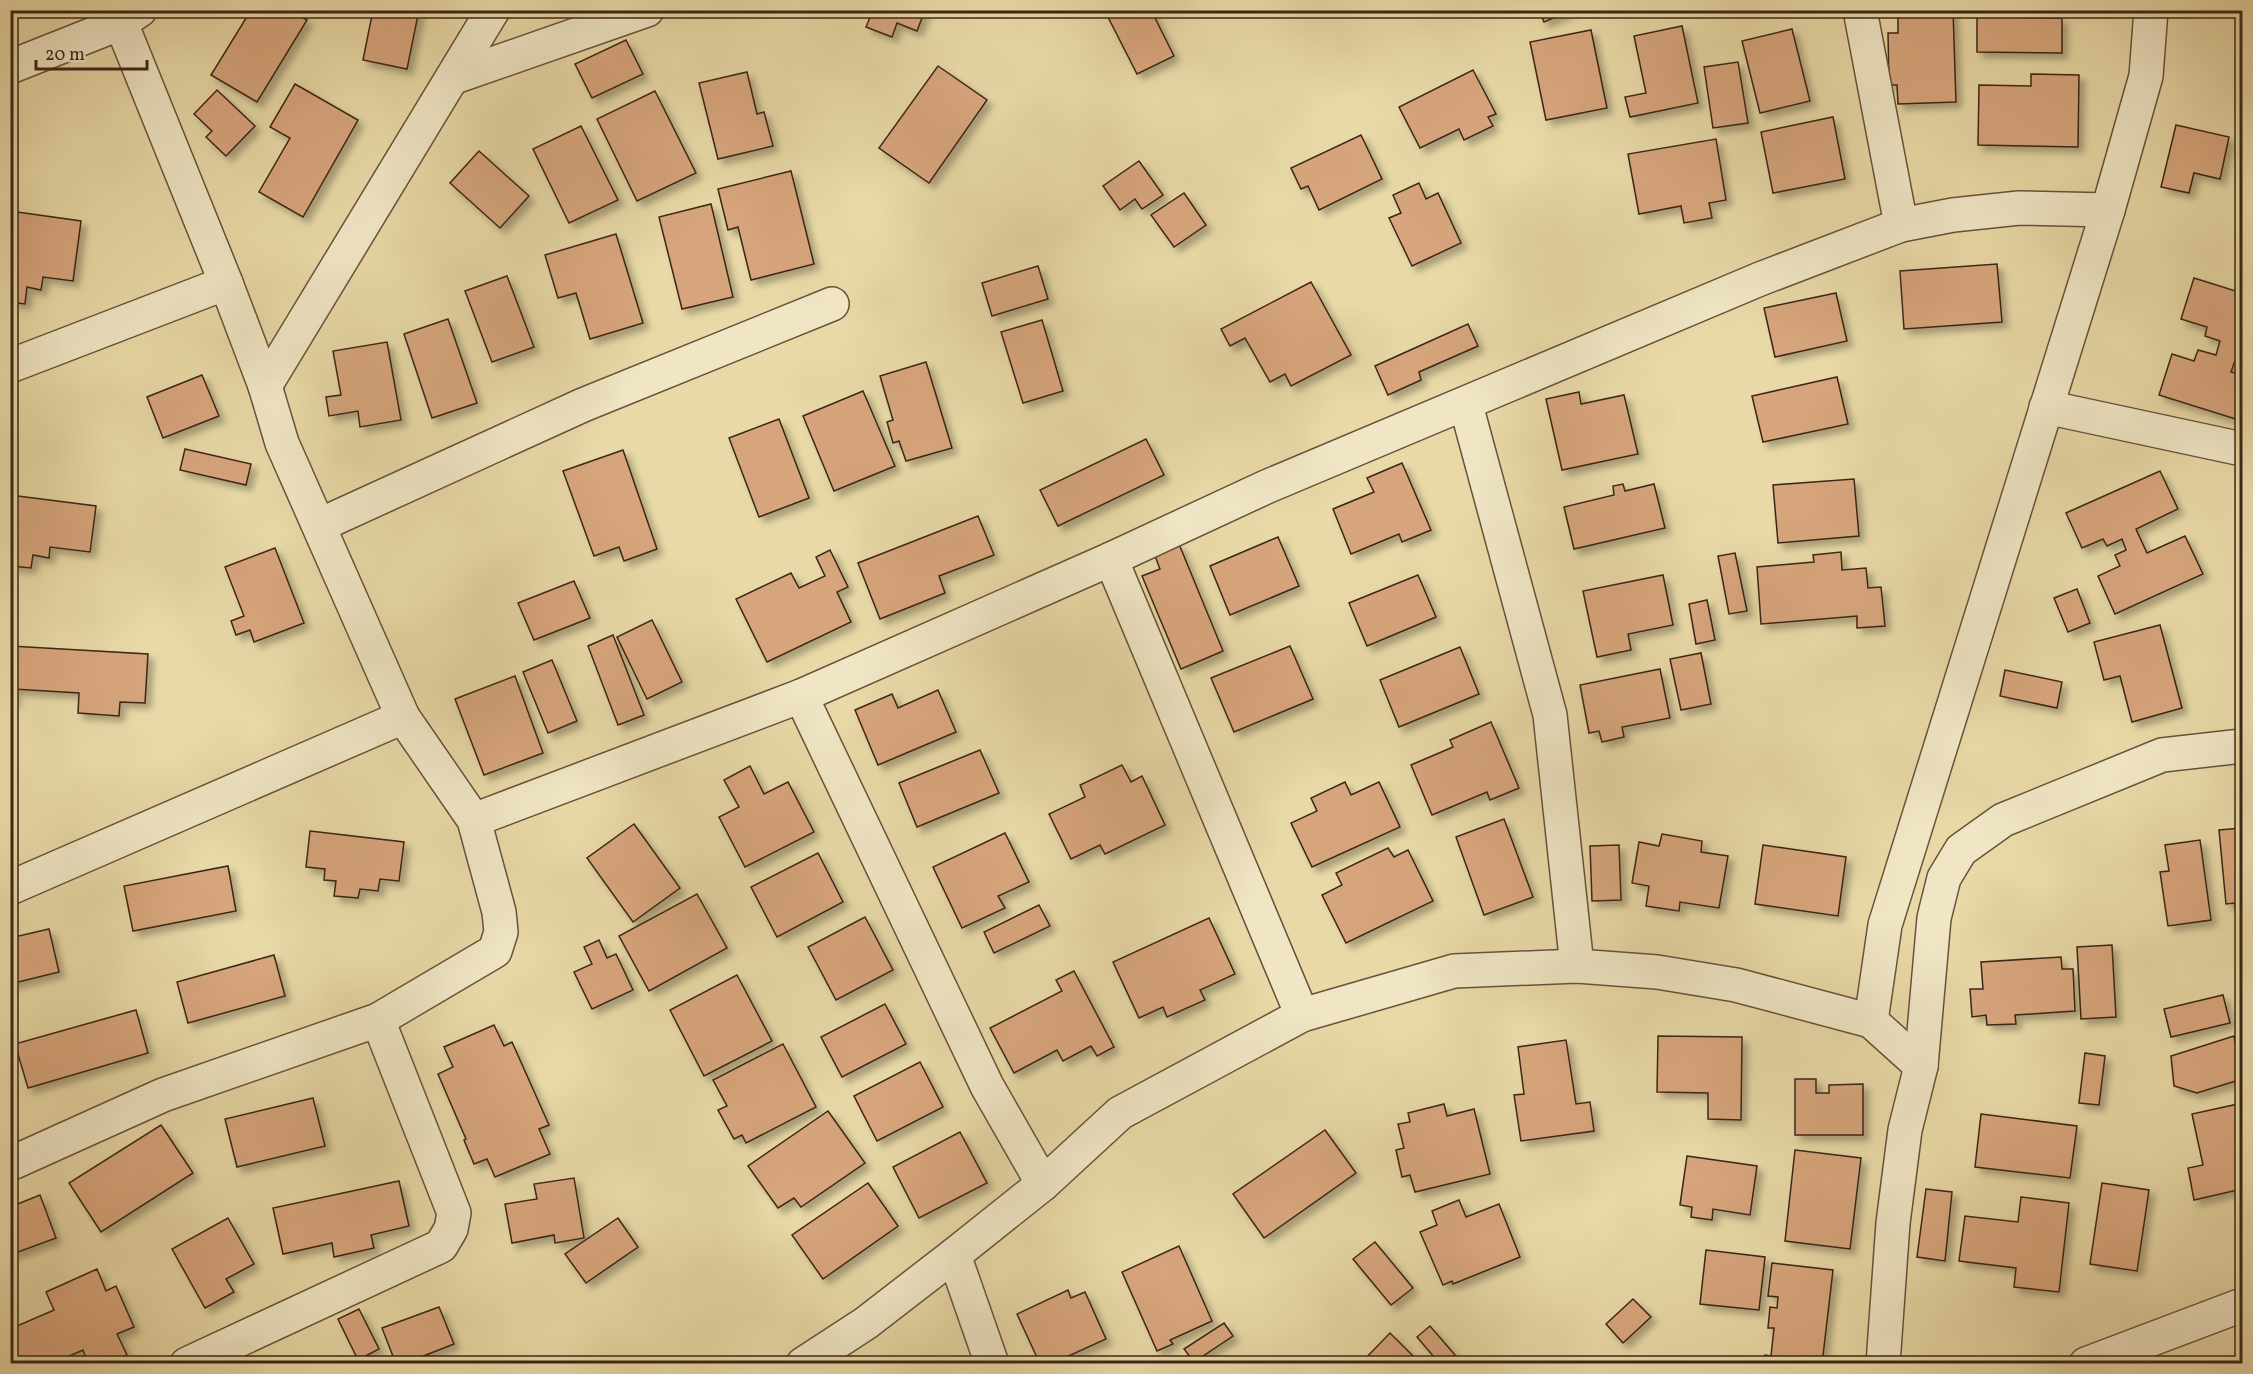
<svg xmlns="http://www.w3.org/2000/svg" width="2253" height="1374" font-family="Vollkorn,serif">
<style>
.building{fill:#d7a57b;stroke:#3c2517;stroke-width:1.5;filter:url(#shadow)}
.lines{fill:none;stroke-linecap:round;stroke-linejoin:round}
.minor-casing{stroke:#67523b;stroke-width:36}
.minor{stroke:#f0e6c5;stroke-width:33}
</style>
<defs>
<filter id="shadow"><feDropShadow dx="5.5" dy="5.5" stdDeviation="3" flood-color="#0004"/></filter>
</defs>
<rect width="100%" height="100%" fill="#e8d9a6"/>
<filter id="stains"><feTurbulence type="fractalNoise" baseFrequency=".00333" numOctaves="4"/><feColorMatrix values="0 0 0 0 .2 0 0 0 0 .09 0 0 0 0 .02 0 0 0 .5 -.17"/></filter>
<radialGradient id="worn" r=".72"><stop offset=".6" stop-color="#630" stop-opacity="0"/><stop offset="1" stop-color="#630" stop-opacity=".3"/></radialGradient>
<g class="building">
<path d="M 251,10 L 290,10 L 307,20 L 257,102 L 211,75 Z"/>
<path d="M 373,10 L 419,10 L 407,69 L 363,60 Z"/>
<path d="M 873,10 L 925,10 L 917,31 L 897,23 L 892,37 L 866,27 Z"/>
<path d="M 1112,10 L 1151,10 L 1174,56 L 1137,74 L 1106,13 Z"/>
<path d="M 1539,10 L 1572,10 L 1544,22 Z"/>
<path d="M 1898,10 L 1953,10 L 1956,102 L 1898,104 L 1897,85 L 1889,85 L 1888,33 L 1898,33 Z"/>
<path d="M 1977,17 L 2062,18 L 2062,53 L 1977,52 Z"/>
<path d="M 1682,26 L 1698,103 L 1630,117 L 1625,97 L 1646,93 L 1634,36 Z"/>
<path d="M 1792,29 L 1810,101 L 1760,113 L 1742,41 Z"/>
<path d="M 1591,30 L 1607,108 L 1546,120 L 1530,42 Z"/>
<path d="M 626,40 L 643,74 L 592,98 L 575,64 Z"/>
<path d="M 1738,62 L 1748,123 L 1713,128 L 1704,67 Z"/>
<path d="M 938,66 L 987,100 L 929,183 L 879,148 Z"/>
<path d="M 1473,70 L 1496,114 L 1488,117 L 1493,126 L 1464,140 L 1459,129 L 1420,148 L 1399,107 Z"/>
<path d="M 747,72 L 757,114 L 764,112 L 773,146 L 718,159 L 699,83 Z"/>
<path d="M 2031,74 L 2079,75 L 2078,147 L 1978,145 L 1979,85 L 2031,86 Z"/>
<path d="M 295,84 L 358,120 L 303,217 L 259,192 L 290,138 L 270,127 Z"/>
<path d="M 217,90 L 255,126 L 226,156 L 206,137 L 212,131 L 194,114 Z"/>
<path d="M 655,91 L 696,173 L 637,201 L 597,119 Z"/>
<path d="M 1833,117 L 1845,179 L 1773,193 L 1761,132 Z"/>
<path d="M 2176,125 L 2229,137 L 2220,179 L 2194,173 L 2189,193 L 2161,187 Z"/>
<path d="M 581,126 L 618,200 L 569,223 L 533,149 Z"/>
<path d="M 1361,135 L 1382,179 L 1319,210 L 1308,186 L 1301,189 L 1291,168 Z"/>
<path d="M 1716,139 L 1726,200 L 1709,203 L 1712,218 L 1684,223 L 1681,206 L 1639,214 L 1628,154 Z"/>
<path d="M 479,151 L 529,196 L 500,228 L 450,183 Z"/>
<path d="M 1139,161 L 1163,195 L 1142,209 L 1135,199 L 1120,210 L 1103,186 Z"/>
<path d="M 791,171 L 814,264 L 751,280 L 738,227 L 728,230 L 718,189 Z"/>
<path d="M 1419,183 L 1426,199 L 1438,193 L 1461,243 L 1412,266 L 1389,218 L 1401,213 L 1393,195 Z"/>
<path d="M 1184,193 L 1206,225 L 1174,247 L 1151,215 Z"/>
<path d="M 711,204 L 733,297 L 682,309 L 659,217 Z"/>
<path d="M 10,211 L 81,221 L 73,281 L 43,277 L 41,290 L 27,287 L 25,304 L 10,302 Z"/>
<path d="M 616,234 L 643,323 L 590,339 L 576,293 L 558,298 L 545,255 Z"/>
<path d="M 1997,264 L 2002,322 L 1904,329 L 1900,271 Z"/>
<path d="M 1038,266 L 1048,299 L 992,316 L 982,283 Z"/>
<path d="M 507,276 L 534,347 L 492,362 L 465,291 Z"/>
<path d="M 2194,278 L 2242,293 L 2242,354 L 2238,352 L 2231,372 L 2242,375 L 2242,421 L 2159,395 L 2172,354 L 2194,361 L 2198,350 L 2216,355 L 2220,341 L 2205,336 L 2207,327 L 2181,319 Z"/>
<path d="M 1311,282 L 1351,355 L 1291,386 L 1285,374 L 1270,382 L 1245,338 L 1230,346 L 1221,329 Z"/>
<path d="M 1836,293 L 1847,341 L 1775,357 L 1764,308 Z"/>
<path d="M 448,319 L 477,403 L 432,418 L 404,334 Z"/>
<path d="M 1042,320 L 1063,391 L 1023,403 L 1001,332 Z"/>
<path d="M 1468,324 L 1478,346 L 1419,372 L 1421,380 L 1388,395 L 1375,366 Z"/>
<path d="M 387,342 L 401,420 L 360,427 L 358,411 L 329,416 L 326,397 L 341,395 L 333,351 Z"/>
<path d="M 926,362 L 952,448 L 906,461 L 899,441 L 893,443 L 887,422 L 893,420 L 880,376 Z"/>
<path d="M 202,375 L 219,416 L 163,438 L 147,397 Z"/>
<path d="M 1837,377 L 1848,424 L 1763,442 L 1752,396 Z"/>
<path d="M 863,391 L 895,466 L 834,491 L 803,416 Z"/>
<path d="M 1579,392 L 1581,404 L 1624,395 L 1638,454 L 1562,470 L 1546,399 Z"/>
<path d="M 779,419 L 809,498 L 759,517 L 729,438 Z"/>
<path d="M 1146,439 L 1164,475 L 1058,526 L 1040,490 Z"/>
<path d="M 185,449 L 251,464 L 246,485 L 180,470 Z"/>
<path d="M 623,450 L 657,549 L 624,561 L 619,547 L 594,556 L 563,471 Z"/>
<path d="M 1402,463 L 1431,530 L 1402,542 L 1399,534 L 1351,554 L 1333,509 L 1374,492 L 1367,478 Z"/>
<path d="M 2160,471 L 2178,509 L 2136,529 L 2147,553 L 2185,536 L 2203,574 L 2115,614 L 2098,576 L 2120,566 L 2115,555 L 2126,550 L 2122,539 L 2107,546 L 2103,539 L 2082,548 L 2066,513 Z"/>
<path d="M 1854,479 L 1859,536 L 1778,543 L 1773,485 Z"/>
<path d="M 1623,484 L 1625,491 L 1654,484 L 1665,528 L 1574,549 L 1564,507 L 1614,495 L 1613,486 Z"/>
<path d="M 10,495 L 96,506 L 90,552 L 50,547 L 49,558 L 33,555 L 31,568 L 11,566 Z"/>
<path d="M 978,516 L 994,555 L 939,576 L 945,593 L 880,619 L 858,563 Z"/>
<path d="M 1278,537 L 1299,586 L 1230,615 L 1210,566 Z"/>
<path d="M 1179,544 L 1223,651 L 1181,669 L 1142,576 L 1160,569 L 1154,553 Z"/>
<path d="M 275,548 L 304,623 L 254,642 L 250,630 L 236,635 L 231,621 L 244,616 L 225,567 Z"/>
<path d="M 830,550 L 848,587 L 837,592 L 851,622 L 767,662 L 736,599 L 791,573 L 799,588 L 825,576 L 816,557 Z"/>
<path d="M 1841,552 L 1842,570 L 1866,568 L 1868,588 L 1881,587 L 1885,626 L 1857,628 L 1857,616 L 1761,624 L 1757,567 L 1814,562 L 1813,555 Z"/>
<path d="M 1735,553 L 1747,611 L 1729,614 L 1718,556 Z"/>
<path d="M 1418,575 L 1436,617 L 1367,646 L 1349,603 Z"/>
<path d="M 1663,575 L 1673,625 L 1628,634 L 1631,650 L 1597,657 L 1583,591 Z"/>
<path d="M 574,581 L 590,618 L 534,640 L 518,603 Z"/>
<path d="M 2077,589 L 2090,623 L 2068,632 L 2054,598 Z"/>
<path d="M 1707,600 L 1715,640 L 1696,644 L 1689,604 Z"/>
<path d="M 652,620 L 682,682 L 647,699 L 617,637 Z"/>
<path d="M 2160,625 L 2182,708 L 2132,722 L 2120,676 L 2104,680 L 2094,642 Z"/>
<path d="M 613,635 L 644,715 L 618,725 L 588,646 Z"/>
<path d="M 10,646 L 148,654 L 145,703 L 120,702 L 119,716 L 78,713 L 79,693 L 14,689 L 14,702 L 10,702 Z"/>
<path d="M 1290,646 L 1313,699 L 1234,732 L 1211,678 Z"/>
<path d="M 1460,647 L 1479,694 L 1399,727 L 1380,680 Z"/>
<path d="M 1701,653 L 1711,704 L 1681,710 L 1670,659 Z"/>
<path d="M 552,660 L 577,721 L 548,733 L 523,672 Z"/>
<path d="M 1660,669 L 1670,718 L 1622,727 L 1624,737 L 1602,742 L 1599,731 L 1589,733 L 1580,685 Z"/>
<path d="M 2005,670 L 2062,682 L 2057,708 L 2000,696 Z"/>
<path d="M 515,676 L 543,753 L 484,775 L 455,699 Z"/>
<path d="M 938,690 L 956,732 L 878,765 L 855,710 L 892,694 L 898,708 Z"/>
<path d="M 1491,722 L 1519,788 L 1490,800 L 1487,792 L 1432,815 L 1411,765 L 1453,747 L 1450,740 Z"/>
<path d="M 980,750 L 999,793 L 917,827 L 899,783 Z"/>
<path d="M 1122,765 L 1131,782 L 1142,776 L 1165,825 L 1105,854 L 1100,845 L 1071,859 L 1049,814 L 1085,797 L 1080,785 Z"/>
<path d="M 750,766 L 764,794 L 788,782 L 814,832 L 745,867 L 719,817 L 739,807 L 724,780 Z"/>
<path d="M 1345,782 L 1351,795 L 1379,782 L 1400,827 L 1312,867 L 1291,823 L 1317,811 L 1311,798 Z"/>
<path d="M 1504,819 L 1533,897 L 1484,915 L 1456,837 Z"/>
<path d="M 634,824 L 680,888 L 633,922 L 587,858 Z"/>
<path d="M 2242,828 L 2242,933 L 2238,934 L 2235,903 L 2226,904 L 2219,830 Z"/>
<path d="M 310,831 L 404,842 L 399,881 L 380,879 L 378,891 L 360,889 L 358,898 L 334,896 L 336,881 L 324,880 L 325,869 L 306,867 Z"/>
<path d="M 1005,833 L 1029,882 L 998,896 L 1005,908 L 962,928 L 933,867 Z"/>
<path d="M 1662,834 L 1702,841 L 1701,852 L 1728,856 L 1719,908 L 1680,902 L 1679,911 L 1646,906 L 1649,886 L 1632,883 L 1639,842 L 1659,846 Z"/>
<path d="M 2200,840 L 2211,920 L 2168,926 L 2160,872 L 2169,871 L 2165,845 Z"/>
<path d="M 1619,845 L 1621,900 L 1592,901 L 1590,846 Z"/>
<path d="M 1763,845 L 1846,857 L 1838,916 L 1755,904 Z"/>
<path d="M 1388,848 L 1394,857 L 1408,850 L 1433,901 L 1346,943 L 1322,895 L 1342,885 L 1336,873 Z"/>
<path d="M 818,853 L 843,902 L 777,937 L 751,887 Z"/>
<path d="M 228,866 L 236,911 L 133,931 L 124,886 Z"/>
<path d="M 697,894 L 727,948 L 649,991 L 619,936 Z"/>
<path d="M 1039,905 L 1050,926 L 994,953 L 984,932 Z"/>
<path d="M 865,917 L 893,970 L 836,1000 L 808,947 Z"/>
<path d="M 1209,918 L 1235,974 L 1200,990 L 1205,1000 L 1167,1017 L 1163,1007 L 1139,1018 L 1113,962 Z"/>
<path d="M 49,929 L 59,972 L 10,984 L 10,938 Z"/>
<path d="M 599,940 L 607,958 L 616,954 L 633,990 L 592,1009 L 574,972 L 592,964 L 584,947 Z"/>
<path d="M 2112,945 L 2116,1017 L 2081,1019 L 2077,947 Z"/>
<path d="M 274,955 L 285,996 L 188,1023 L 177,982 Z"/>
<path d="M 2061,957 L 2062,969 L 2073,969 L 2075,1011 L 2015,1015 L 2016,1024 L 1987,1025 L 1986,1015 L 1972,1017 L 1970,989 L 1983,989 L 1981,962 Z"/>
<path d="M 1074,971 L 1114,1047 L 1097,1056 L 1091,1046 L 1063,1061 L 1057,1050 L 1014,1073 L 990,1028 L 1062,991 L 1056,980 Z"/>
<path d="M 737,975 L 772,1041 L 704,1076 L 670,1010 Z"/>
<path d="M 2223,995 L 2230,1023 L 2171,1037 L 2164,1009 Z"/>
<path d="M 885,1004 L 906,1044 L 842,1077 L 821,1037 Z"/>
<path d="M 136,1010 L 148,1053 L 28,1088 L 15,1044 Z"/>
<path d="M 494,1025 L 504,1046 L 512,1042 L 549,1125 L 539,1129 L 550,1154 L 495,1177 L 487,1159 L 474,1164 L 464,1140 L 466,1139 L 438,1074 L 453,1067 L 444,1047 Z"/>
<path d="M 1658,1036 L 1742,1037 L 1741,1120 L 1708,1119 L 1708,1093 L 1657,1092 Z"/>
<path d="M 2234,1036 L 2242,1079 L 2197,1093 L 2174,1086 L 2171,1056 Z"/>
<path d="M 1566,1040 L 1576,1104 L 1590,1102 L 1594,1131 L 1521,1141 L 1514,1095 L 1524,1094 L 1518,1047 Z"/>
<path d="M 783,1044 L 816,1107 L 746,1143 L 742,1135 L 734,1139 L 718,1110 L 727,1106 L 713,1080 Z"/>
<path d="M 2085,1053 L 2105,1056 L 2099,1105 L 2079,1103 Z"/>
<path d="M 920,1062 L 943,1107 L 877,1141 L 854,1096 Z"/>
<path d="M 1795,1079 L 1816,1079 L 1816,1093 L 1829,1093 L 1829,1085 L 1863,1084 L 1863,1135 L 1795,1135 Z"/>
<path d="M 313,1098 L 325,1146 L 237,1167 L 225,1119 Z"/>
<path d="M 1444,1104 L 1447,1116 L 1474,1109 L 1490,1174 L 1415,1192 L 1410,1175 L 1402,1177 L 1396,1150 L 1404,1148 L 1398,1124 L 1410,1122 L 1408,1113 Z"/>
<path d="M 2238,1104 L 2242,1122 L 2242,1189 L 2194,1200 L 2188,1168 L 2203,1165 L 2192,1114 Z"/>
<path d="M 828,1111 L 865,1163 L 801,1207 L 794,1198 L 778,1208 L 748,1166 Z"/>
<path d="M 1981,1114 L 2077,1126 L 2070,1178 L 1975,1167 Z"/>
<path d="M 161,1125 L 193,1173 L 101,1232 L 69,1183 Z"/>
<path d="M 1325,1130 L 1356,1173 L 1264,1238 L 1233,1194 Z"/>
<path d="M 960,1132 L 987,1183 L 919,1218 L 893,1167 Z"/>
<path d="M 1795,1150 L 1861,1158 L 1850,1249 L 1785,1241 Z"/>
<path d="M 1687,1156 L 1757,1166 L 1750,1215 L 1713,1209 L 1712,1220 L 1691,1217 L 1692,1207 L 1680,1205 Z"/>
<path d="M 574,1178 L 584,1238 L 555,1243 L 554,1235 L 512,1243 L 505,1204 L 537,1199 L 534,1184 Z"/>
<path d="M 399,1181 L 409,1226 L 371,1235 L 374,1248 L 334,1257 L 332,1243 L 283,1254 L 273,1208 Z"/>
<path d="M 868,1183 L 898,1226 L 823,1279 L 792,1235 Z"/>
<path d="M 2102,1183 L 2149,1190 L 2137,1271 L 2090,1264 Z"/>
<path d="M 1926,1189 L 1952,1192 L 1945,1261 L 1917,1257 Z"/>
<path d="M 40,1195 L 56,1238 L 10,1255 L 10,1207 Z"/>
<path d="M 2021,1197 L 2069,1203 L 2059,1292 L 2014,1287 L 2016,1268 L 1959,1261 L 1965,1216 L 2018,1222 Z"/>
<path d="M 1459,1200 L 1466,1217 L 1499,1204 L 1520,1257 L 1453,1284 L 1452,1281 L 1443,1285 L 1420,1232 L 1437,1225 L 1432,1211 Z"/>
<path d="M 228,1218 L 254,1264 L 226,1279 L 234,1292 L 205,1308 L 172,1249 Z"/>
<path d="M 618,1218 L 638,1247 L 586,1283 L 565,1254 Z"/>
<path d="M 1375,1242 L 1413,1288 L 1391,1305 L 1353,1259 Z"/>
<path d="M 1179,1246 L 1212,1321 L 1170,1340 L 1173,1344 L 1157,1351 L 1122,1272 Z"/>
<path d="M 1706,1250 L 1765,1257 L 1759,1310 L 1700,1304 Z"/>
<path d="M 1772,1263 L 1833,1270 L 1822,1364 L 1764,1364 L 1765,1355 L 1771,1356 L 1774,1328 L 1768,1328 L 1770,1307 L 1777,1308 L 1778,1297 L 1768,1296 Z"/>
<path d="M 97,1269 L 106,1291 L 116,1286 L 134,1327 L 117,1334 L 127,1355 L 108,1364 L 88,1364 L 83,1350 L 51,1364 L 10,1364 L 10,1329 L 54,1310 L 46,1292 Z"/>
<path d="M 1068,1290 L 1071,1298 L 1085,1292 L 1106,1339 L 1051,1364 L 1040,1364 L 1017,1314 Z"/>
<path d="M 1633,1299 L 1651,1317 L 1623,1343 L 1606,1324 Z"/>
<path d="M 439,1307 L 454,1344 L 403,1364 L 396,1364 L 382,1328 Z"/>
<path d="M 359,1309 L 379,1349 L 358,1360 L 338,1319 Z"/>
<path d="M 1224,1323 L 1233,1336 L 1194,1362 L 1184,1349 Z"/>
<path d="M 1430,1326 L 1455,1355 L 1445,1364 L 1440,1364 L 1417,1337 Z"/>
<path d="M 1390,1333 L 1421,1364 L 1360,1364 Z"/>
</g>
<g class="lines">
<defs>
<g id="minor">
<path d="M 1860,10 L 1901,225"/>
<path d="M 10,67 L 121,23 L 140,10"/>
<path d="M 452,78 L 647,10"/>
<path d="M 10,366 L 226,283"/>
<path d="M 265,386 L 493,10"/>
<path d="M 1466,405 L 1550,715 L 1577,966"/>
<path d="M 2046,407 L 2242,449"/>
<path d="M 320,525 L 583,405 L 832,304"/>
<path d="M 1111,559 L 1302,1015"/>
<path d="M 801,696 L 987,1086 L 1043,1184"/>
<path d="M 474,820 L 801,696 L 1111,559 L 1266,487 L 1760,279 L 1901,225 L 1953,215 L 2019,208 L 2108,210"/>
<path d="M 10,888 L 403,717"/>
<path d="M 1871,1021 L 1921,1066 L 1905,1130 L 1893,1223 L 1883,1364"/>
<path d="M 1921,1066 L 1934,918 L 1944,878 L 1961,850 L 2003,820 L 2162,755 L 2242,746"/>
<path d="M 10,1164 L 163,1095 L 378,1020 L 495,951 L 501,932 L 499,912 L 474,820 L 403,717 L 282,443 L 265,386 L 226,283 L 121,23"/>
<path d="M 954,1255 L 992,1364"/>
<path d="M 187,1364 L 441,1246 L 451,1229 L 454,1213 L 378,1020"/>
<path d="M 803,1364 L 866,1323 L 954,1255 L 1043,1184 L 1120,1113 L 1302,1015 L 1454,971 L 1577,966 L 1657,972 L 1736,985 L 1871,1021 L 1885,925 L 2108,210 L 2146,76 L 2151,10"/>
<path d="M 2086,1364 L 2242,1305"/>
</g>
</defs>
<use href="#minor" class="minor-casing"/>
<use href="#minor" class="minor"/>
</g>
<rect width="2253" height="1374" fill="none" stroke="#e8d9a6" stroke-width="36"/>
<rect x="12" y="12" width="2229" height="1350" fill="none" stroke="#3c2517" stroke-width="3"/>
<rect x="18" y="18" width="2217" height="1338" fill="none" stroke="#3c2517" stroke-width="1.5"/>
<path d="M36 60v9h111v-9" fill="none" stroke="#3c2517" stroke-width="3"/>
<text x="45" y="60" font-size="18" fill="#3c2517" stroke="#f0e6c5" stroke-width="4.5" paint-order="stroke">20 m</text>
<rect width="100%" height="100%" filter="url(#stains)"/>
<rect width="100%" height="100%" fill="url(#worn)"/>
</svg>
